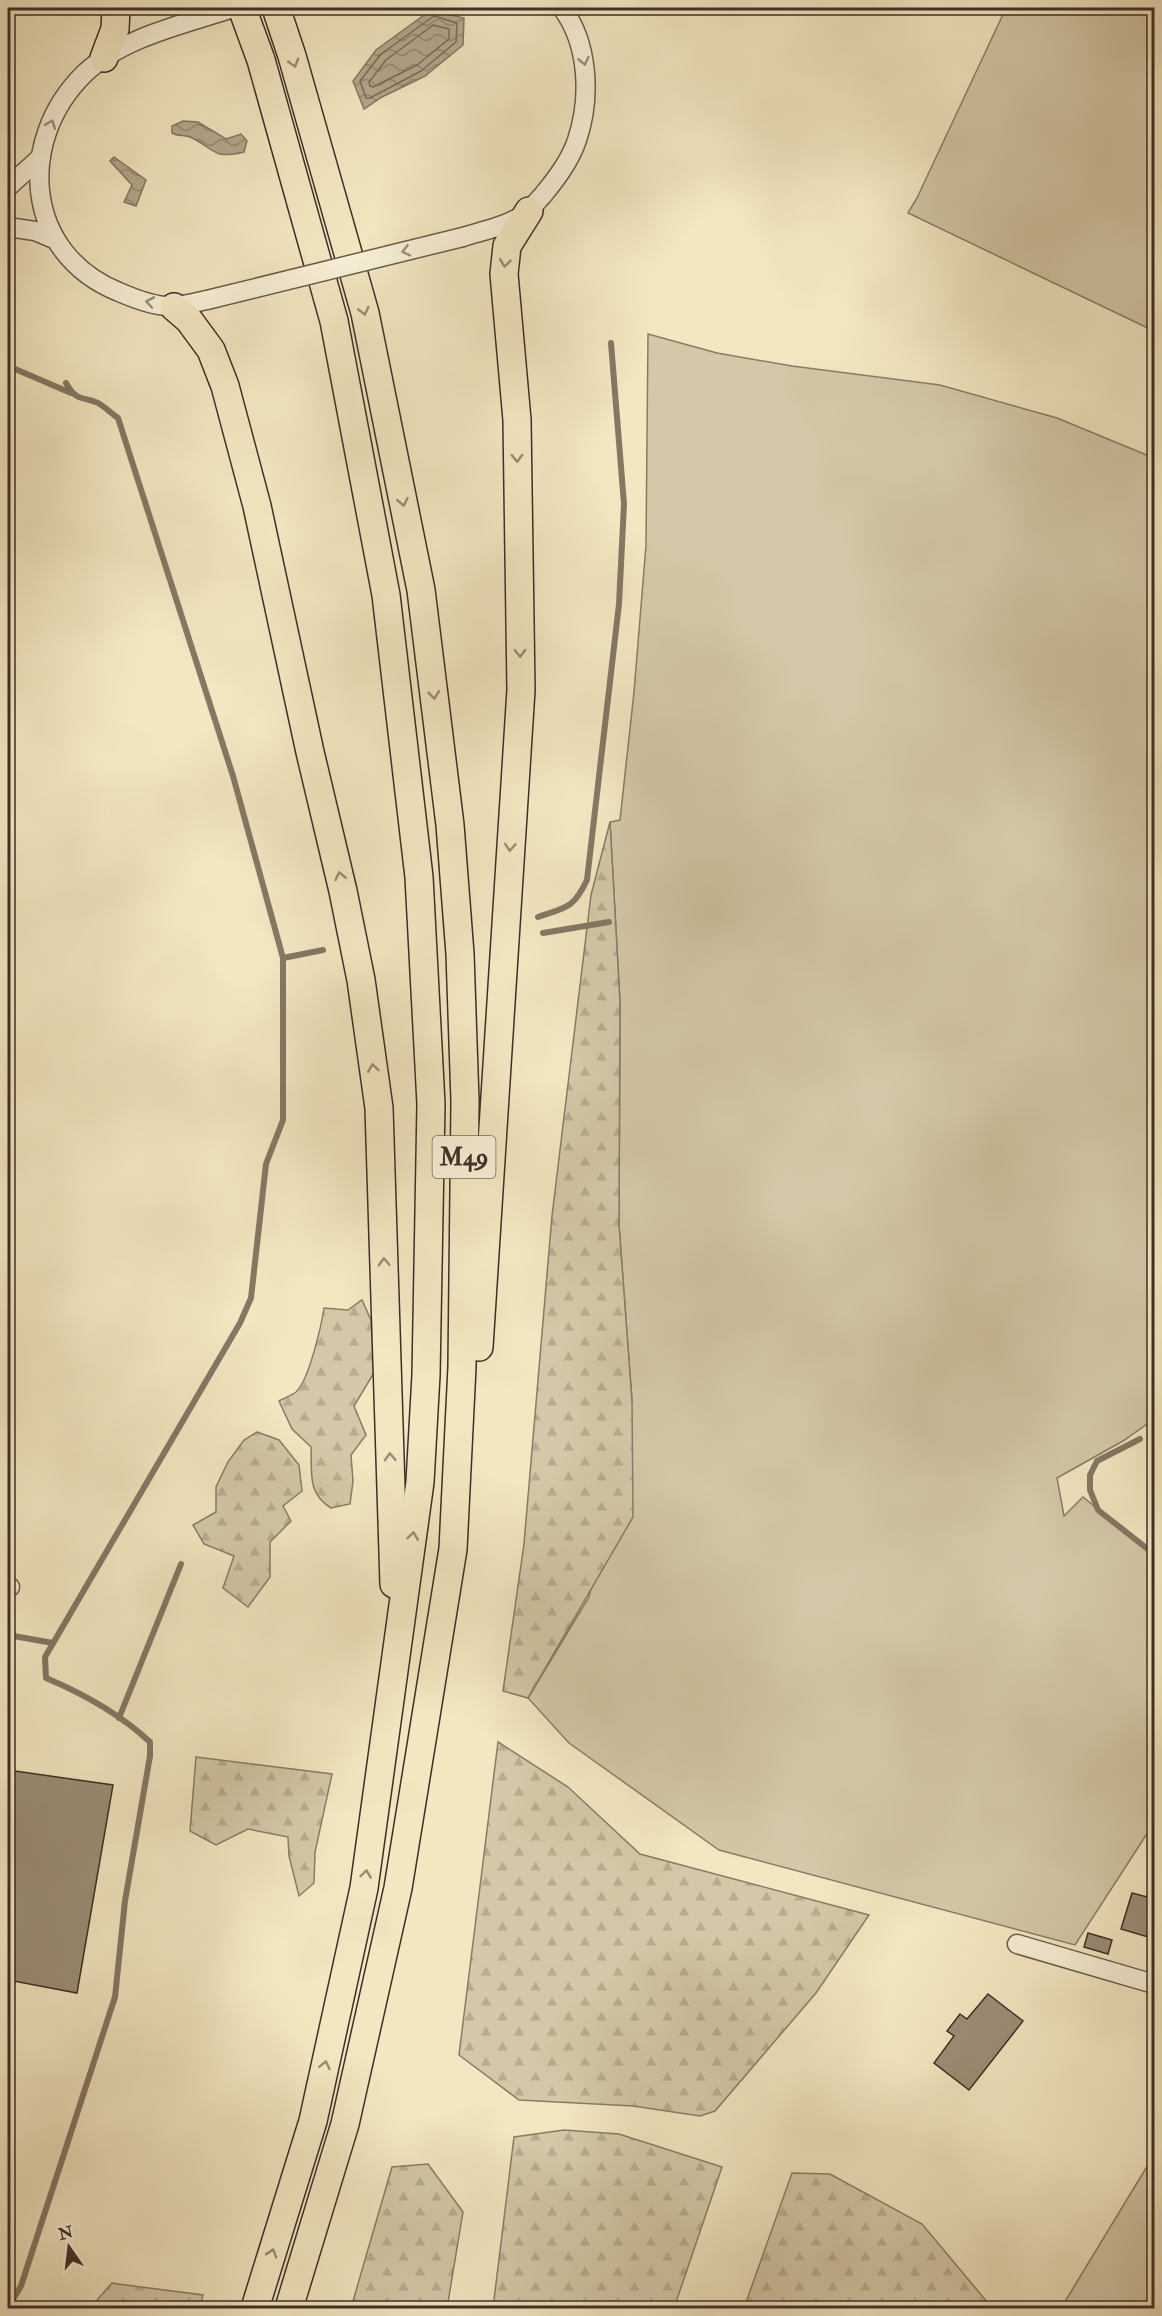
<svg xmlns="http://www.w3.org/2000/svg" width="1162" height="2316" font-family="'IM FELL Double Pica',serif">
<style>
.grass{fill:#d3c8a7;stroke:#887c68;stroke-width:1.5}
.forest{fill:url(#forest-firs);stroke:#887c68;stroke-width:1.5}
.water{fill:url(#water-waves);stroke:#847865;stroke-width:1.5}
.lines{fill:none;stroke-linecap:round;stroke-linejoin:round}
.shore{stroke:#786c5a;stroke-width:1.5}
.stream{stroke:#847865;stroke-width:6}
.building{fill:#9b8f78;stroke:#3d2f28;stroke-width:1.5}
.minor-casing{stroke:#6a5d4e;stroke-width:21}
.highway-casing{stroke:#3d2f28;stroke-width:30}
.minor{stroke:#f7efd7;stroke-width:18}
.highway{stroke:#f2e7c1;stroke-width:27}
.minor-bridge-casing{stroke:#6a5d4e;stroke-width:21;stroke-linecap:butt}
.minor-bridge{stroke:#f7efd7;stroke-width:18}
.oneway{stroke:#9a8f80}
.oneway2{stroke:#988b74}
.labels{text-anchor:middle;stroke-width:4.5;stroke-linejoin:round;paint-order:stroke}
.shield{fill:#f7efd7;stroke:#75695c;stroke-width:1.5}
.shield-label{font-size:24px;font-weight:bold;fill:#3d2f28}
</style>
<defs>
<pattern id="forest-firs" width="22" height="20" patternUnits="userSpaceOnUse" patternTransform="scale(1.5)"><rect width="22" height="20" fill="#d3c8a7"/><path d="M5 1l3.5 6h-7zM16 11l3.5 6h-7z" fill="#b6ac90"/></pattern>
<pattern id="water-waves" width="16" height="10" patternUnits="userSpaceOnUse" patternTransform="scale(1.5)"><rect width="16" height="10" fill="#b4a88d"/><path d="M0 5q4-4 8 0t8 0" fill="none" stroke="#948973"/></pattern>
</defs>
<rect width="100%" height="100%" fill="#f2e7c1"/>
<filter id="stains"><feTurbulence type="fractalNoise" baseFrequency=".00333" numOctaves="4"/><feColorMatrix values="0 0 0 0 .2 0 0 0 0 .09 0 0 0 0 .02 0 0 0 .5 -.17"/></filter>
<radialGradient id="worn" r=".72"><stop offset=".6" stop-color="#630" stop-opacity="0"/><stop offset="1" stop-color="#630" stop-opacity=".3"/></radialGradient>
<g class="grass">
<path d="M 1006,8 L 1154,8 L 1154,331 L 908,213 L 917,198 Z"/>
<path d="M 648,334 L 717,353 L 792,366 L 940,385 L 1057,418 L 1154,458 L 1154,1419 L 1123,1441 L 1057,1478 L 1064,1516 L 1083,1497 L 1154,1555 L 1154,1823 L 1075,1945 L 719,1850 L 569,1743 L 528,1698 L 589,1597 L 632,1401 L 619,1225 L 620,1002 L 610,822 L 620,820 L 634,692 L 646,545 Z"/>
<path d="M 1154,2155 L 1154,2308 L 1061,2308 Z"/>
</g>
<g class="forest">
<path d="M 610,822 L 620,1002 L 619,1225 L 632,1401 L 633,1517 L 528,1698 L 503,1691 L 524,1544 L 552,1216 L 591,895 Z"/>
<path d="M 362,1300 L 371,1320 L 375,1371 L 354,1406 L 366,1435 L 351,1455 L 353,1481 L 350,1504 L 331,1508 C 307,1494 312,1472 311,1447 L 292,1429 L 279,1401 C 284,1398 291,1396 296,1392 C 309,1380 321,1327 324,1308 L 348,1310 Z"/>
<path d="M 257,1432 L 279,1440 L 299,1465 L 302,1491 L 283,1506 L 291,1521 L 270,1542 L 270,1577 L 248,1607 L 223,1588 L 234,1556 L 204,1544 L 193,1525 L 216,1512 L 216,1487 L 228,1462 L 244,1440 Z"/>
<path d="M 498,1742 L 568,1787 L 640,1854 L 869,1915 L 816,1993 L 715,2111 L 700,2116 L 633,2106 L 519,2100 L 459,2055 Z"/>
<path d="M 196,1757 L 332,1774 L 315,1852 L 314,1883 L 299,1896 L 289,1856 L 288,1837 L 248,1829 L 216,1845 L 190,1831 Z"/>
<path d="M 564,2130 L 619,2134 L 722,2167 L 674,2308 L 493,2308 L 514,2137 Z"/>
<path d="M 428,2164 L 463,2212 L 447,2308 L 351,2308 L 392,2167 Z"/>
<path d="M 792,2173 L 830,2174 L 922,2224 L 988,2303 L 988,2308 L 744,2308 Z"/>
<path d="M 112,2283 L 118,2284 L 203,2295 L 200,2308 L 90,2308 Z"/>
</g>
<g class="water">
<path d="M 431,10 L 464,18 L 463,45 L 425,76 L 382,97 L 364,109 L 353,81 L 376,50 Z"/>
<path d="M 183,121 L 198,122 L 226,139 L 241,134 L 247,141 L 244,152 C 212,160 214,148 190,137 C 183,134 179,137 172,133 L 172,126 Z"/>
<path d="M 114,157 L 146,180 L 136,206 L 124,202 L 132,185 L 110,161 Z"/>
</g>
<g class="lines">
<g class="shore">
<path d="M 434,16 L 457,23 L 456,42 L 421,71 L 370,98 L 366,98 L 360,81 L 381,54 Z"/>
<path d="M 433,25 L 449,29 L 449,39 L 417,65 L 373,87 L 370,86 L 369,82 L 386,60 Z"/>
</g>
<g class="stream">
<path d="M 8,366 L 71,393"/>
<path d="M 538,917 C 567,907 573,909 587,880 L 619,604 L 624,504 L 611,343"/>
<path d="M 543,933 L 609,922"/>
<path d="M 283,958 L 323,950"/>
<path d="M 1152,1432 L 1154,1430"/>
<path d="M 1140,1439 L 1097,1461 L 1090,1475 L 1090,1490 L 1098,1510 L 1154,1554"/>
<path d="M 8,1635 L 53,1643"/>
<path d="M 119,1718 L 181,1564"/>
<path d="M 8,2308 L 21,2286 L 115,1997 L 125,1901 L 150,1756 L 150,1742 C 120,1714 84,1694 46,1678 L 45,1657 L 240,1323 L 251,1298 L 266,1164 L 283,1120 L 283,958 L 233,776 L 118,418 C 111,413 105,407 98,403 C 81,396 77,402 66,383"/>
</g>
</g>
<g class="building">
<path d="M 8,1770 L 113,1785 L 77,1993 L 8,1980 Z"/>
<path d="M 1132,1893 L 1155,1899 L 1155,1939 L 1121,1929 Z"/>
<path d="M 1088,1933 L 1112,1940 L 1108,1954 L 1084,1947 Z"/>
<path d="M 988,1994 L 1023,2021 L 969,2090 L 934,2063 L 954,2036 L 947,2031 L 960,2014 L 967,2019 Z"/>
</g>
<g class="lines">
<defs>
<g id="minor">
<path d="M 8,187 L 41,157"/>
<path d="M 8,227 L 35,231 L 54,239"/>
<path d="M 463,237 C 485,230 509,226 527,212 C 533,207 538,200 543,195 C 556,179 570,161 577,140 C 591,98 589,44 562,8"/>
<path d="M 207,300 C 197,302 186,305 176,306 C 158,308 135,299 119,292 C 24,254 16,141 84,74 C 122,37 185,24 233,8"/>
<path d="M 8,1587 L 10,1587"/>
<path d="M 1017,1944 L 1154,1984"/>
</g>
<g id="highway">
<path d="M 242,8 L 261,60 L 334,321 L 386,595 L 419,877 L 431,1104 L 426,1375 L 420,1482 L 364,1888 L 313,2121 L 255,2308"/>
<path d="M 276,8 L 292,56 L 365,313 L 421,590 L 450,825 L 460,954 L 465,1101 L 462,1367 L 453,1549 L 398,1888 L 345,2124 L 289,2308"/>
<path d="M 104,58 L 115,29 L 116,8"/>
<path d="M 174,307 L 189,320 L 211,350 L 225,386 L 257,506 L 310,752 L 343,891 L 361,980 L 379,1108 L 394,1584"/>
<path d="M 479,1347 L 521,690 L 517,420 L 504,274 L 507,246 L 529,211"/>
</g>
</defs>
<use href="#minor" class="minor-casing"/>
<use href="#highway" class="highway-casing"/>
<use href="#minor" class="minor"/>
<use href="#highway" class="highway"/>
<defs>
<path id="minor-bridge" d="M 207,300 L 463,237"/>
</defs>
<use href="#minor-bridge" class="minor-bridge-casing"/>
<use href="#minor-bridge" class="minor-bridge"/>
</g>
<defs><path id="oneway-chevron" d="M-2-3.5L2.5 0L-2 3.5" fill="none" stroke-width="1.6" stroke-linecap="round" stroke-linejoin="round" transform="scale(1.5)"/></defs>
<g class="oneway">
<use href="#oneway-chevron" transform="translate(584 61) rotate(77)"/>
<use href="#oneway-chevron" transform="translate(51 124) rotate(-69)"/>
<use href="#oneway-chevron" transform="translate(406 251) rotate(166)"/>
<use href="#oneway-chevron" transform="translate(150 302) rotate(-170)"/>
</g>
<g class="oneway2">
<use href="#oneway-chevron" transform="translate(294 63) rotate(74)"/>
<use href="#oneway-chevron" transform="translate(505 263) rotate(97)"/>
<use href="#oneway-chevron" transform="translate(364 311) rotate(76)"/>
<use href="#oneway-chevron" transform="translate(517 458) rotate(89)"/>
<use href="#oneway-chevron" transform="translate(403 502) rotate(79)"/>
<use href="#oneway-chevron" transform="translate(520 653) rotate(89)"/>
<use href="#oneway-chevron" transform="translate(434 695) rotate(83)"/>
<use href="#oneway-chevron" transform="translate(510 847) rotate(94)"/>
<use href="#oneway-chevron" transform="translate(340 876) rotate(-103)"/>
<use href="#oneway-chevron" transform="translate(373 1068) rotate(-98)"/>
<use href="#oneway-chevron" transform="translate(384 1262) rotate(-92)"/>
<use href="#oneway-chevron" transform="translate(390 1457) rotate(-92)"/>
<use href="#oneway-chevron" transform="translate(413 1536) rotate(-82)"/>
<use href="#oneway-chevron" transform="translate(366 1874) rotate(-82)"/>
<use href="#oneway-chevron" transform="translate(325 2065) rotate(-78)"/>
<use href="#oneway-chevron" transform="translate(272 2253) rotate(-73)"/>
</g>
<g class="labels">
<rect class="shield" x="432.5" y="1136" width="63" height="42" rx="4.5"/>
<g class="shield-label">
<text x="464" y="1165">M49</text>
</g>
</g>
<rect width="1162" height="2316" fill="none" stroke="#f2e7c1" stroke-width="30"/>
<rect x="9" y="9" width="1144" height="2298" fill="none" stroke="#3d2f28" stroke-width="3"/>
<rect x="15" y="15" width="1132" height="2286" fill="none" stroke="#3d2f28" stroke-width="1.5"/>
<g transform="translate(69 2247) rotate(346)" stroke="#f7efd7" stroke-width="4.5" paint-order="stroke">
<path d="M0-4.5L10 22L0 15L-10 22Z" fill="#3d2f28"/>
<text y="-9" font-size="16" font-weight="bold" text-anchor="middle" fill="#3d2f28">N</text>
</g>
<rect width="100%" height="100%" filter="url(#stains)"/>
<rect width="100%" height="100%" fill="url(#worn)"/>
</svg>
